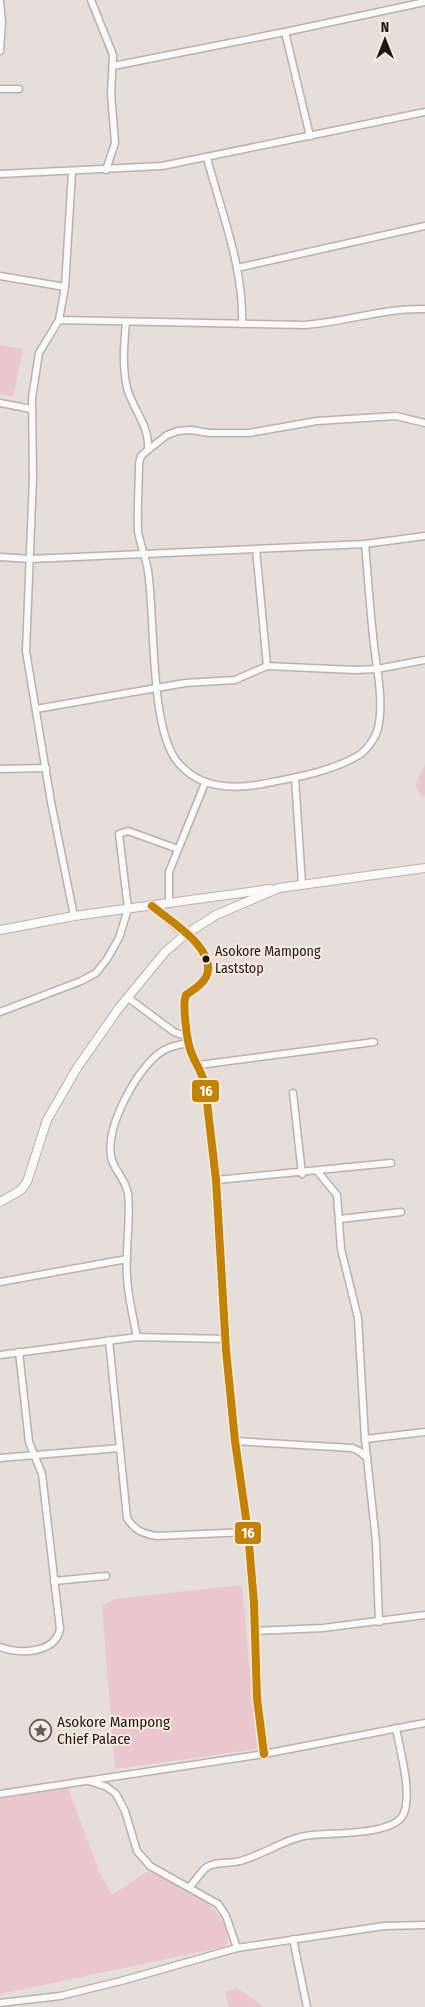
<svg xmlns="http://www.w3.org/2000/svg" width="425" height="2007" font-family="'Fira Sans Condensed',sans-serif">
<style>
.green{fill:#eac7cd}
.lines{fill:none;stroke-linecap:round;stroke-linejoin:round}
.minor-casing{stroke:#b8b2ad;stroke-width:9}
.tertiary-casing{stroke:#b8b2ad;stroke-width:10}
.minor{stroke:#fbfaf9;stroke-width:6}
.tertiary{stroke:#fbfaf9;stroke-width:8}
.bus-1-casing{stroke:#f9eadf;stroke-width:11}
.bus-1{stroke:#c18205;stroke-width:8}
.bus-dot{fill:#1e1815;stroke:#f9eadf;stroke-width:2}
.labels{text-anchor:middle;stroke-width:4;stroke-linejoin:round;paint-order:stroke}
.bus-label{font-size:14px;fill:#1e1815;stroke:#f9eadf;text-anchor:start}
.poi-label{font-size:15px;fill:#1e1815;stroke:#f9eadf;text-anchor:start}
.line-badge{stroke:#f9eadf;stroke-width:2}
.badge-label{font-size:14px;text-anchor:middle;font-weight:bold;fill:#fff}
</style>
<rect width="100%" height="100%" fill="#e6ded8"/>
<g class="green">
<path d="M 0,345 L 23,349 L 13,397 L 0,394 Z"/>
<path d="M 425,764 L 425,796 L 421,796 L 415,785 Z"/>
<path d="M 242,1585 L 257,1749 L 115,1769 L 102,1606 L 114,1599 Z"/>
<path d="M 68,1788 L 99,1871 L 112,1895 L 148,1871 C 180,1887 228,1902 228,1944 L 223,1947 L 0,1994 L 0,1799 Z"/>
<path d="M 237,1988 L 264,2007 L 229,2007 L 225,1993 Z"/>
</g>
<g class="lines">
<defs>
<g id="minor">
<path d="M 91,0 L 113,55 L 111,93 L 115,143 L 106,170"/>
<path d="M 0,2 L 2,22 L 0,51"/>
<path d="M 285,32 L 310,136"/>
<path d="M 113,66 L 285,32 L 425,2"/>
<path d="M 0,89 L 19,89"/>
<path d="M 207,158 C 221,211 244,268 242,324"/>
<path d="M 0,174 L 162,166 L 425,112"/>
<path d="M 237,268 L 425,226"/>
<path d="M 0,276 L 65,287"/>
<path d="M 59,320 L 65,287 L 72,172"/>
<path d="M 126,322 C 124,344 122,366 127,388 C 133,410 150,426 148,450"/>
<path d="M 0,403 L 31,409"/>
<path d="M 365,544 C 368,577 370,611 374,645 C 377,671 384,702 378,728 C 376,737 367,750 359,755 C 331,772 293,778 262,784 C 230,790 197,788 176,760 C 150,725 155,618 148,571 C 146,557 140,545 138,531 C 137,509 139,486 139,463 L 141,456 L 148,450 L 167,435 L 178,431 L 191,430 L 209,433 L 249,433 L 317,421 L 396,416 L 425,423"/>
<path d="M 256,549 L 267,666"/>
<path d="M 0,557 L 30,559 L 365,544 L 425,536"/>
<path d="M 36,709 L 185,683 L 235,680 L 267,666 L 355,670 L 377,669 L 425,660"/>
<path d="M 0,769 L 46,768"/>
<path d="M 295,778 L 302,884"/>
<path d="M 169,904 L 169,872 L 205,783"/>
<path d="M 74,916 L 51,802 L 26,651 L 33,477 L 32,398 L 39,353 L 59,320 L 304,325 C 345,322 384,308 425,309"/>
<path d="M 186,934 C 213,958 218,972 186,995 C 182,1004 187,1039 190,1049 C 194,1062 202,1071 205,1085 L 216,1180 L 226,1350 L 235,1441 L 248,1532 L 254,1603 L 257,1698 L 264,1754"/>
<path d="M 127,997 L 174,1032 L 188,1037"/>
<path d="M 0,1012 L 81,981 L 96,973 L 107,959 L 119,938 L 128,909 L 119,834 L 128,831 L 178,849"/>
<path d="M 199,1065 L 374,1042"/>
<path d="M 293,1093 L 302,1174"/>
<path d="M 318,1172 L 337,1195 L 341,1249 L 358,1318 L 365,1439 L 376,1542 L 379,1622"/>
<path d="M 216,1180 L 391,1163"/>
<path d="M 340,1219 L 401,1212"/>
<path d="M 0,1282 L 127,1259"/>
<path d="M 137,1337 C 133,1317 128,1297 127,1277 C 125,1250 131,1219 128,1194 C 126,1179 113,1170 111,1156 C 106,1126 135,1074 157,1055 C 166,1047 177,1045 189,1043"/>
<path d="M 109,1340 L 127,1518 C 134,1530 143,1534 157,1536 L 248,1532"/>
<path d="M 0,1355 L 137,1337 L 226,1339"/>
<path d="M 365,1439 L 425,1432"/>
<path d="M 235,1441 L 352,1448 L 359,1451 L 367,1458"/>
<path d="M 0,1458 L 120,1448"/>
<path d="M 54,1581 L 106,1576"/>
<path d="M 254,1631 L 323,1628 L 425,1615"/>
<path d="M 0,1647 C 20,1654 55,1654 60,1629 L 42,1474 L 29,1442 L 19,1352"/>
<path d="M 89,1781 L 107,1787 L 116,1794 L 125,1811 L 137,1851 L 150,1866 L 218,1904 L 226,1916 L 237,1948"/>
<path d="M 0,1794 L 264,1754 L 425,1723"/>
<path d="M 189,1887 C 195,1882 200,1872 207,1867 C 215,1861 231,1864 240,1861 C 264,1855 287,1837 312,1835 C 332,1833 393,1835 403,1815 C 413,1795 400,1751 396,1728"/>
<path d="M 293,1939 L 307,2007"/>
<path d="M 0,2003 L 60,1996 L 121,1981 L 237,1948 L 384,1926 L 425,1925"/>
</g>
<g id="tertiary">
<path d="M 152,906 L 186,934"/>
<path d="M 0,930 L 74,916 L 270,889"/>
<path d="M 0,1202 L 21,1190 L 27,1182 L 47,1120 L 77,1068 L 119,1008 L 165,952 L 186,934 L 216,915 L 279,888 L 425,868"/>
</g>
</defs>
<use href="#minor" class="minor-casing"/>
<use href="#tertiary" class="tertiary-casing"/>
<use href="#minor" class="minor"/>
<use href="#tertiary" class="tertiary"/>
<defs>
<path id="bus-1" d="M 152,906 C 170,921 219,950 206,977 C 202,985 193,990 186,995 C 182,1004 187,1039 190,1049 C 194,1062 202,1071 205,1085 L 216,1180 L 226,1350 L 235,1441 L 248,1532 L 254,1603 L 257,1698 L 264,1754"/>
</defs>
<use href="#bus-1" class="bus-1-casing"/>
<use href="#bus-1" class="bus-1"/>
</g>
<defs>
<symbol id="sight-ring" viewBox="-11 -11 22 22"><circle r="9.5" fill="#f9eadf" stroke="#645d59" stroke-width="1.5"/><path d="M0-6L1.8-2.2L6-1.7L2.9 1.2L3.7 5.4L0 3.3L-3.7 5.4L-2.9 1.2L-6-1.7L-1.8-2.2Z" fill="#645d59"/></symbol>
</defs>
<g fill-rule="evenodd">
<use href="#sight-ring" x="28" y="1718" width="25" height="25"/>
</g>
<circle class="bus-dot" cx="206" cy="959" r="4.5"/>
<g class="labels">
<g class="bus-label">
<text x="215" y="956">Asokore Mampong<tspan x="215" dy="17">Laststop</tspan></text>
</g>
<g class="poi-label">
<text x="57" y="1727">Asokore Mampong<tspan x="57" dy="17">Chief Palace</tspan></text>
</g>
</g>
<g class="line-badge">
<rect x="191" y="1079" width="29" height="24" rx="5" fill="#c18205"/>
<rect x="234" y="1521" width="28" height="24" rx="5" fill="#c18205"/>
</g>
<g class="badge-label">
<text x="206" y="1096">16</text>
<text x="248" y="1538">16</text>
</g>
<g transform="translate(385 40)" stroke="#f9eadf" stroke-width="4" paint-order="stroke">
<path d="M0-4L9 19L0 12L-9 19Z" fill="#1e1815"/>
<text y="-8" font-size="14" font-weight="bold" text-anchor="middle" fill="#1e1815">N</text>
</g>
</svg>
